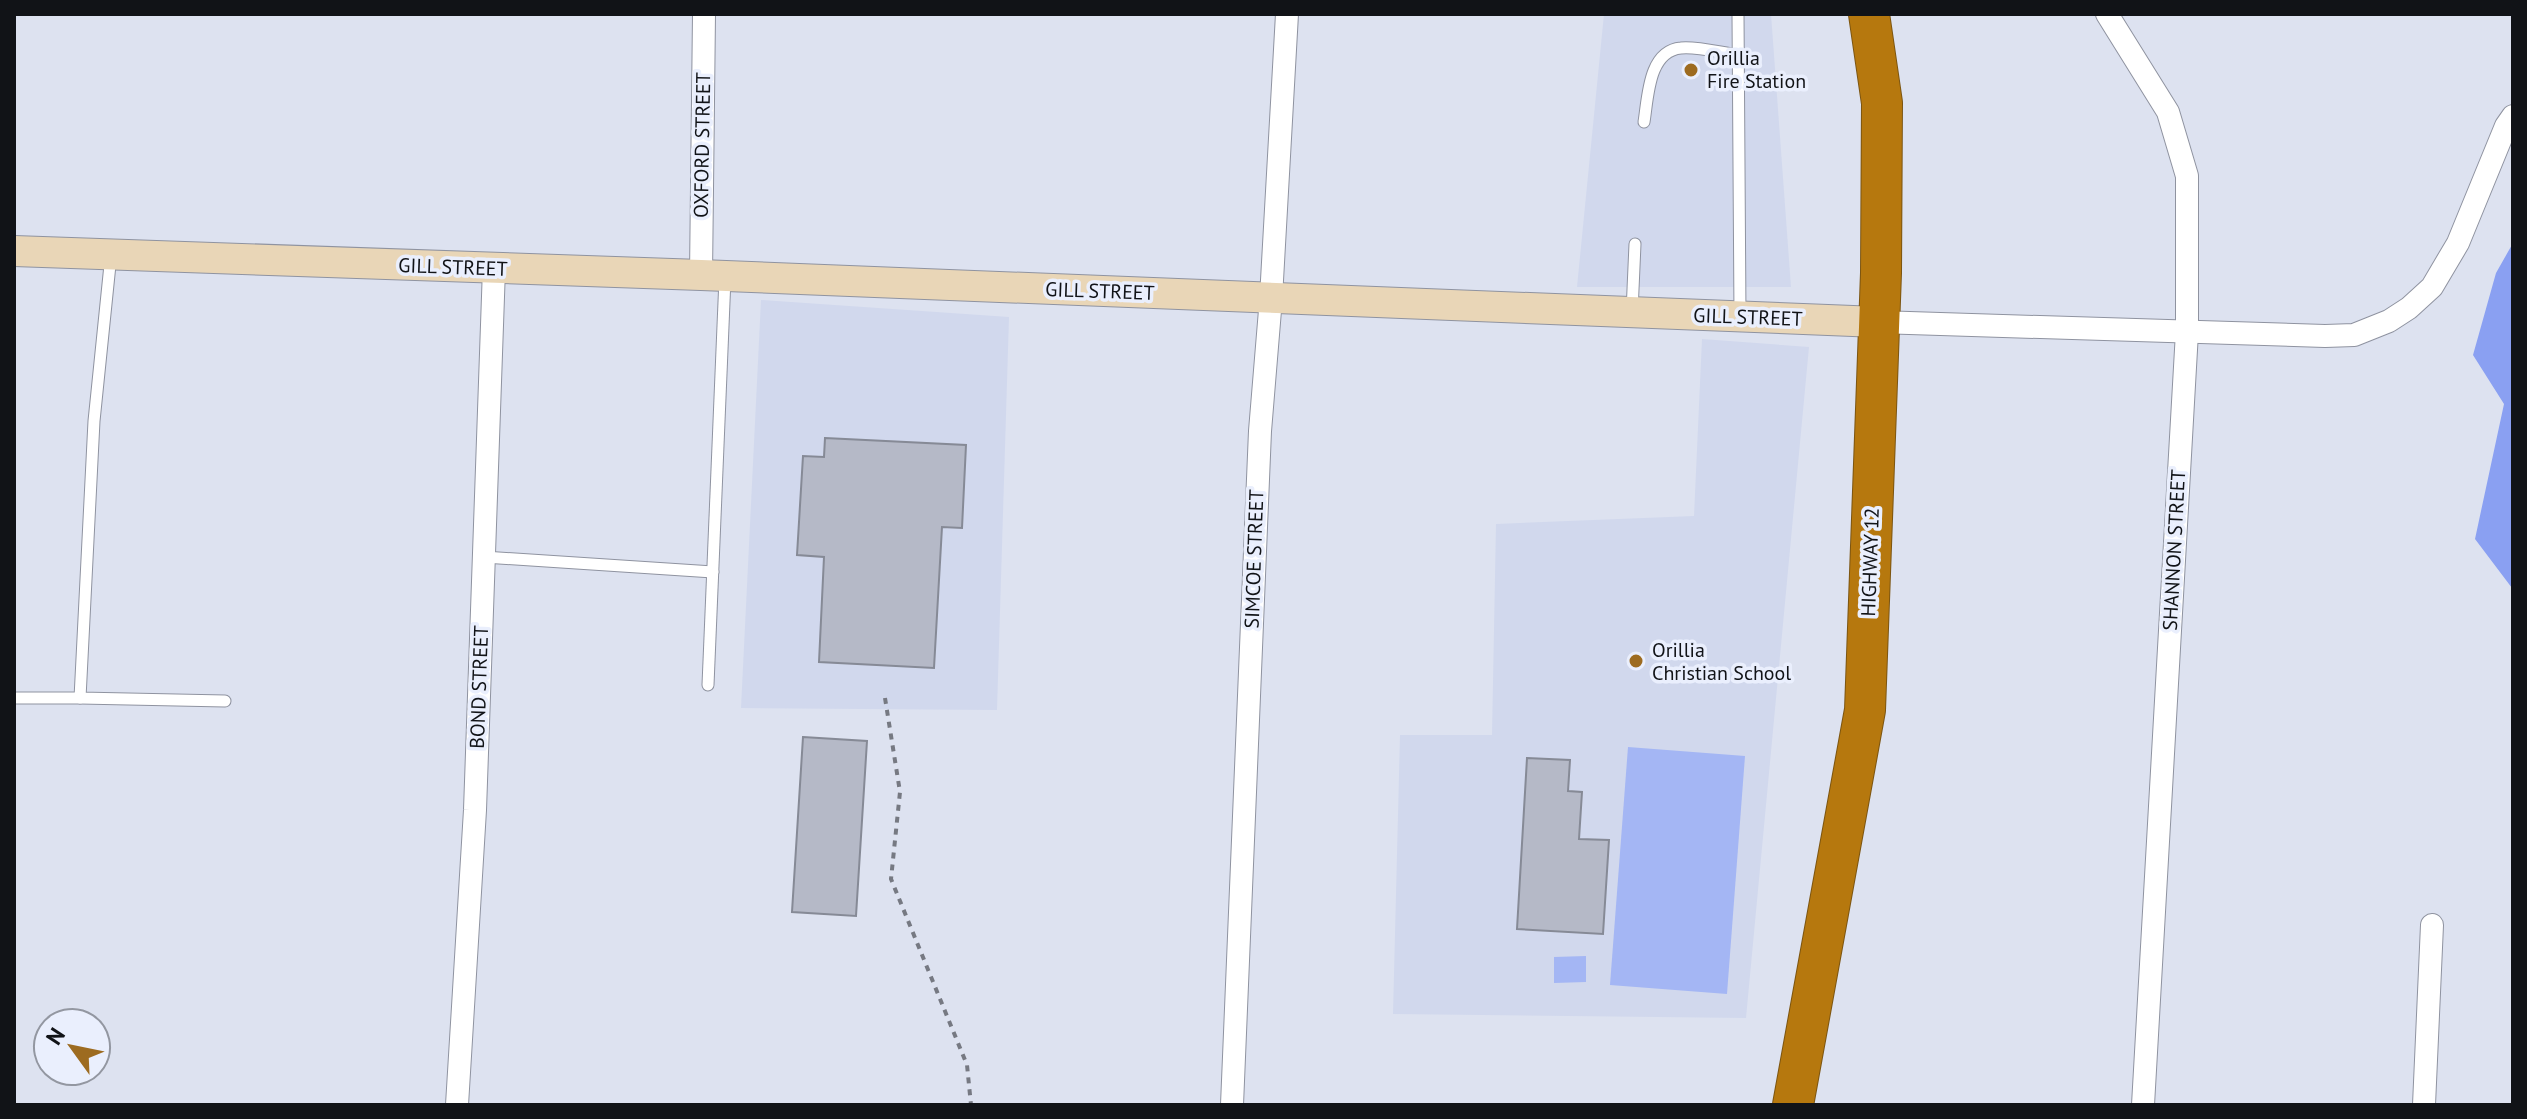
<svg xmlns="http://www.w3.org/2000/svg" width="2527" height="1119" font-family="'PT Sans',sans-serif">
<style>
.built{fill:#d1d8ed}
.green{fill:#a4b6f4}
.water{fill:#8aa0f2}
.building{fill:#b5b9c7;stroke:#868a96;stroke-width:2}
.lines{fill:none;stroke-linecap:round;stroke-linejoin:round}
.lane-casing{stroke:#8f93a0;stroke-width:13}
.street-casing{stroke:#8f93a0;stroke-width:24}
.secondary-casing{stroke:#8f93a0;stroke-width:32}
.highway-casing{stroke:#7c5511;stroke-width:42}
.path{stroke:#767982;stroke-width:4;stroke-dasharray:6 6;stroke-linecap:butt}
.lane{stroke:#fff;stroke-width:11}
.street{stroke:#fff;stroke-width:22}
.secondary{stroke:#e9d6b7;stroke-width:30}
.highway{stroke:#b6780e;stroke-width:40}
.poi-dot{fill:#9d6b20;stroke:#eaeffd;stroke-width:3}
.labels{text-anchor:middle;stroke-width:7;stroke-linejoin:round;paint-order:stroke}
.poi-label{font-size:20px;fill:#111317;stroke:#eaeffd;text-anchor:start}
.street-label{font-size:20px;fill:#111317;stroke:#eaeffd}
</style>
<rect width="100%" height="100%" fill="#dde2f0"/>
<g class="built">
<path d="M 1604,14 L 1771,14 L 1791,287 L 1577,287 Z"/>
<path d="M 761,300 L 1009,317 L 997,710 L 741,708 Z"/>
<path d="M 1702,339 L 1809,347 L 1746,1018 L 1393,1014 L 1400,735 L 1492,735 L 1496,524 L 1694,516 Z"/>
</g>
<g class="green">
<path d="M 1628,747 L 1745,756 L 1727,994 L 1610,985 Z"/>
<path d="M 1586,956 L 1586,982 L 1554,983 L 1554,957 Z"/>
</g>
<path class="water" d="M 2513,243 L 2513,596 L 2512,588 L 2475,539 L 2504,404 L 2473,355 L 2496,273 Z"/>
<g class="building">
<path d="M 825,438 L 966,445 L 962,528 L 942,527 L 934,668 L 819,662 L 824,557 L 797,555 L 803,456 L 824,457 Z"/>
<path d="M 803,737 L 867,741 L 856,916 L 792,912 Z"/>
<path d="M 1527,758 L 1570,760 L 1568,791 L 1582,792 L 1579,839 L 1609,840 L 1603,934 L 1517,929 Z"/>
</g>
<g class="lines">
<defs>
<g id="lane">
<path d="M 1738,14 L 1740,316"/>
<path d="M 1644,122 C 1648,98 1648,51 1681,48 C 1696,46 1722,53 1739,55"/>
<path d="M 111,255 L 94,421 L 80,698 L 225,701"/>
<path d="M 1632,312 L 1635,244"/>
<path d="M 484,557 L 713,572"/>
<path d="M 708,685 L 725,278"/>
<path d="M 14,698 L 80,698"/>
</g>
<g id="street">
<path d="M 2107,14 L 2168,112 L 2187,176 L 2187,332 L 2143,1105"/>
<path d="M 701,275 L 704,14"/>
<path d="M 1878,322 L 2325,336 L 2354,335 L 2389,321 L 2409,308 L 2432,287 L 2458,243 L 2506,126 L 2513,116"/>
<path d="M 457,1105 L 475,810 L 494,268"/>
<path d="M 1232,1105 L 1260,431 L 1271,298 L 1287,14"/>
<path d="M 2424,1105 L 2432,925"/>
</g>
<path id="secondary" d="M 14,251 L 701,275 L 1878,322"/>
<path id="highway" d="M 1793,1105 L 1865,710 L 1881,273 L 1882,103 L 1869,14"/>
</defs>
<use href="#lane" class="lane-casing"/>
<use href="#street" class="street-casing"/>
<use href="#secondary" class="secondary-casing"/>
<use href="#highway" class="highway-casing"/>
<path class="path" d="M 885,698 L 900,792 L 891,879 L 967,1065 L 971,1105"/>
<use href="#lane" class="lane"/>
<use href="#street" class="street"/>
<use href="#secondary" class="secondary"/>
<use href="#highway" class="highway"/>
</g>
<g class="poi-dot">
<circle cx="1691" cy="70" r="8"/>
<circle cx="1636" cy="661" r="8"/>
</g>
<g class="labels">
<g class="poi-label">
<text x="1707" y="65">Orillia<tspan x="1707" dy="23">Fire Station</tspan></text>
<text x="1652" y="657">Orillia<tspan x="1652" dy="23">Christian School</tspan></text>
</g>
<g class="street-label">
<text transform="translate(702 145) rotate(-89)" y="7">OXFORD STREET</text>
<text transform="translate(453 267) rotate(2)" y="7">GILL STREET</text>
<text transform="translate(1100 291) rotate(2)" y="7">GILL STREET</text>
<text transform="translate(1748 317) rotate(2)" y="7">GILL STREET</text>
<text transform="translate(2174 550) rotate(-87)" y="7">SHANNON STREET</text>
<text transform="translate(1254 559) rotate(-88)" y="7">SIMCOE STREET</text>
<text transform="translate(1870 562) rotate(-88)" y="7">HIGHWAY 12</text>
<text transform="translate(479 687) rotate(-88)" y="7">BOND STREET</text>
</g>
</g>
<rect width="2527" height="1119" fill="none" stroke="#111317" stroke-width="32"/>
<g transform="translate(72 1047) rotate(303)"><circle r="38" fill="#eaeffd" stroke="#9397a1" stroke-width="2"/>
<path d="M0-6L14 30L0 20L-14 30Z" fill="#9d6b20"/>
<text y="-12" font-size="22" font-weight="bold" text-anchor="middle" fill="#111317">N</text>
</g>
</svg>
